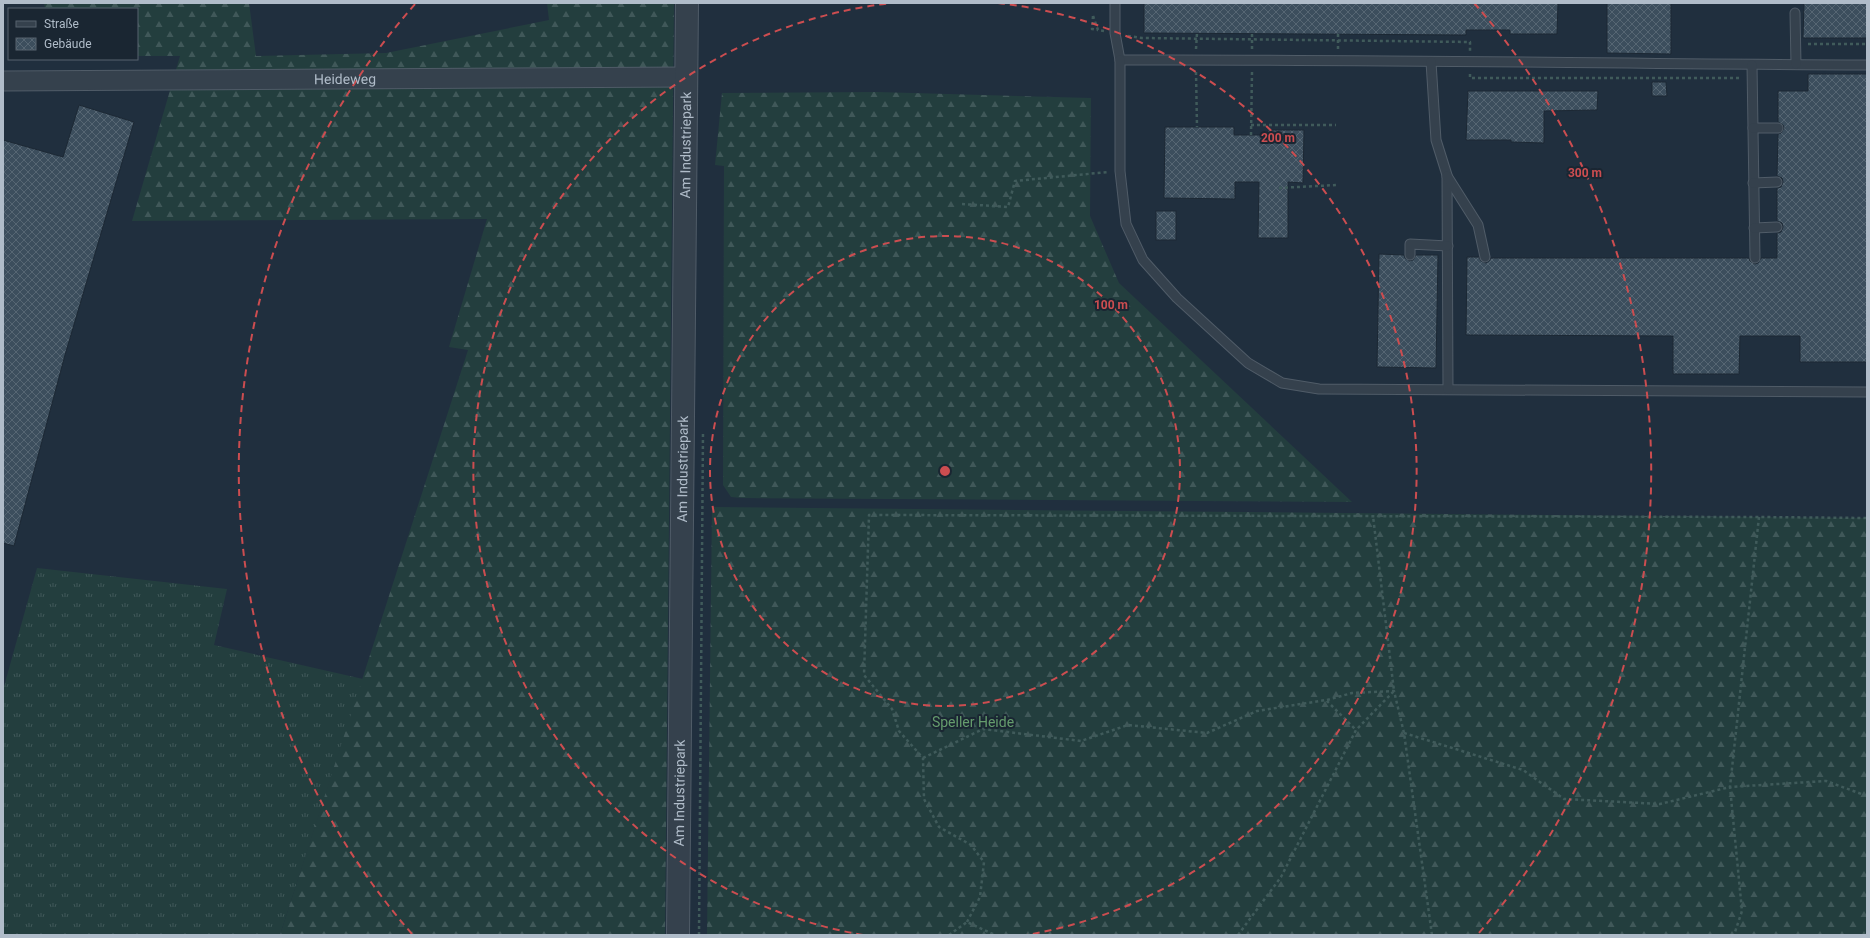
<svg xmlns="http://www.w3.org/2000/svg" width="1870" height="938" font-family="Roboto,sans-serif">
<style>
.grass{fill:url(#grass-tufts)}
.forest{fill:url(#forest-firs)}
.building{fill:url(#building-cross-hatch);stroke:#1c2834}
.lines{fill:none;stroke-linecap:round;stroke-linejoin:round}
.service-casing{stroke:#505c68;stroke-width:11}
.minor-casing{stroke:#505c68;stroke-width:21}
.tertiary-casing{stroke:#505c68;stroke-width:24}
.path{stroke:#405b5b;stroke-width:2.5;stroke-dasharray:3 3;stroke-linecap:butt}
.service{stroke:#35414d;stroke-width:9}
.minor{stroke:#35414d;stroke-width:19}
.tertiary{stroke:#35414d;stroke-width:22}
.ring{fill:none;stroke:#cc4d50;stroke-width:2;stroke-dasharray:7 5}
.labels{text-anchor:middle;stroke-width:4;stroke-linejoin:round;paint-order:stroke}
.street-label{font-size:14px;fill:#b0bcc9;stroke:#1a2632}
.park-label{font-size:14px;fill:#659c6d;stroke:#1a2632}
.centre{fill:#cc4d50;stroke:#1a2632;stroke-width:2}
.ring-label{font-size:12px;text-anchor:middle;font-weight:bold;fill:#cc4d50;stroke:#1a2632;stroke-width:4;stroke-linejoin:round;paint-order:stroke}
</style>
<defs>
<pattern id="grass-tufts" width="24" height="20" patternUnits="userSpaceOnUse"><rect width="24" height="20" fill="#233e3e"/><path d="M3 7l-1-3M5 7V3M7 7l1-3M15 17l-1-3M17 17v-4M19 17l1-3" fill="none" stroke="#405859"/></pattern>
<pattern id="forest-firs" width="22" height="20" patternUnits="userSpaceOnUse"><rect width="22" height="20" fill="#233e3e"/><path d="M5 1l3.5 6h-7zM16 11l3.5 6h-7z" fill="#405859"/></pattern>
<pattern id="building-cross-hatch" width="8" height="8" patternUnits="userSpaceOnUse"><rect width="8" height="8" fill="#3c4e5d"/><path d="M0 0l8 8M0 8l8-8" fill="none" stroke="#566673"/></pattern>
</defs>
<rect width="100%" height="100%" fill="#202f3e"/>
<path class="grass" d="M 37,568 L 227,589 L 214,645 L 363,679 L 280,935 L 3,935 L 3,690 Z"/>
<g class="forest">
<path d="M 44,3 L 249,3 L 256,56 L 386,53 L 549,20 L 547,3 L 674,3 L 665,935 L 280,935 L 468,350 L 449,347 L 487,219 L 132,221 L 180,56 L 137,56 L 137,9 L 45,9 Z"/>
<path d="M 877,92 L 1091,98 L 1090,216 L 1119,283 L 1352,502 L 742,498 L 731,497 L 723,485 L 724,166 L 715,165 L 722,93 Z"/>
<path d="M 712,507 L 1867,518 L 1867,935 L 707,935 Z"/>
</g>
<g class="building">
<path d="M 1144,3 L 1558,3 L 1557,34 L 1510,34 L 1510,30 L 1466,30 L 1466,35 L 1144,33 Z"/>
<path d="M 1607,3 L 1671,3 L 1671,54 L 1607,53 Z"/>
<path d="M 1804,3 L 1867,3 L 1867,38 L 1803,38 Z"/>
<path d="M 1808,74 L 1867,74 L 1867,362 L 1800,362 L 1800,336 L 1740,336 L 1739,374 L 1673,374 L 1673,336 L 1466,335 L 1467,257 L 1479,257 L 1481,261 L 1486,263 L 1489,261 L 1491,258 L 1749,258 L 1750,261 L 1755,264 L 1758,263 L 1761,258 L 1777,258 L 1777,233 L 1781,232 L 1783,227 L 1782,223 L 1777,221 L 1777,188 L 1781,187 L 1783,182 L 1782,178 L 1777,176 L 1778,134 L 1781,133 L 1784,128 L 1783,125 L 1778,122 L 1778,91 L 1808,91 Z"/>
<path d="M 1652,82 L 1666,82 L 1667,96 L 1652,96 Z"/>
<path d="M 1468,91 L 1598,91 L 1597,110 L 1544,111 L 1544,143 L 1511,142 L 1511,140 L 1466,140 Z"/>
<path d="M 79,105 L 134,122 L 65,355 L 14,546 L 3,543 L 3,140 L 63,157 Z"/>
<path d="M 1165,127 L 1234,127 L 1234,135 L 1268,135 L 1268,130 L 1304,130 L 1303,183 L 1288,182 L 1288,238 L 1258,238 L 1259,182 L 1235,182 L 1235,199 L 1164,198 Z"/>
<rect x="1156" y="211" width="20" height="29"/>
<path d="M 1379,254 L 1404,255 L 1405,258 L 1410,261 L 1413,260 L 1416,255 L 1438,255 L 1436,368 L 1377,367 Z"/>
</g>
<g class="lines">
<defs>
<g id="service">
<path d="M 1115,3 L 1115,33 L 1120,60 C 1369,59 1618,64 1867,65"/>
<path d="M 1795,13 L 1796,64"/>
<path d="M 1120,60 L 1120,171 L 1126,224 L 1143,260 L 1177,298 L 1248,363 L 1282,383 L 1319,389 L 1867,392"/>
<path d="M 1431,62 L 1436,140 L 1447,175 L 1448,389"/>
<path d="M 1752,65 L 1755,258"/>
<path d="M 1753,128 L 1778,128"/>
<path d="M 1447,176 L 1478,225 L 1485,257"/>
<path d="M 1753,183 L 1777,182"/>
<path d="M 1754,228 L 1777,227"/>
<path d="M 1410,255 L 1410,244 L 1448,246"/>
</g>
<g id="minor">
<path id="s1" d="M 3,81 L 687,77"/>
</g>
<g id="tertiary">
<path id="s2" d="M 678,935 L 687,3"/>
</g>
</defs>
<use href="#service" class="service-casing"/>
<use href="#minor" class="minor-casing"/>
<use href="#tertiary" class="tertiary-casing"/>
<g class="path">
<path d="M 1093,16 L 1098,30 L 1104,31"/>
<path d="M 1093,16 L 1092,29 L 1098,30"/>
<path d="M 1338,34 L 1338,50"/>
<path d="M 1128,36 L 1142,38 L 1470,42 L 1470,51"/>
<path d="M 1808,44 L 1867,44"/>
<path d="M 1196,49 L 1197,33"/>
<path d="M 1252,49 L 1252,34"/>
<path d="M 1196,72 L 1197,127"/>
<path d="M 1470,74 L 1470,78 L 1741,78"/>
<path d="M 1251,125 L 1336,125"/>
<path d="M 1251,135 L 1252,72"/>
<path d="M 1279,188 L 1336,185"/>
<path d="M 962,204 L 1008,207 L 1015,181 L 1108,172"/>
<path d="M 1759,517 L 1730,787 L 1826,781 L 1867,796"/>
<path d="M 1327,700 L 1352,693 L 1394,691 L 1404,733 L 1432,935"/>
<path d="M 1404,733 L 1523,770 L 1564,799 L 1660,804 L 1730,787 L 1742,911 L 1734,935"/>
<path d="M 923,758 L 983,729 L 1081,741 L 1128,725 L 1207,733 L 1257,711 L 1326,700 L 1356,730"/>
<path d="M 967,922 L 980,897 L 984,862 L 971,845 L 939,827 L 924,799 L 923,758 L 899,731 L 892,709 L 864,675 L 869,515 L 1759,517 L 1867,518"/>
<path d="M 699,935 L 703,432"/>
<path d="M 949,935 L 967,922 L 995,935"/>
<path d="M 1238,935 L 1281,877 L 1356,730 L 1394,691 L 1373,516"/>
</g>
<use href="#service" class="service"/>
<use href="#minor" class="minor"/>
<use href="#tertiary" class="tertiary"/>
</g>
<g class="ring">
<circle cx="945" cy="471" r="235"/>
<path d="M863 935A471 471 0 0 1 892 3M998 3A471 471 0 0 1 1027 935"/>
<path d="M412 934A706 706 0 0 1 416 3M1474 3A706 706 0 0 1 1478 934"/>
</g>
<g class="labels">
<g class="street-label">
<text dy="5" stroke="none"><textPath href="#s1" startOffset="342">Heideweg</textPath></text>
<text dy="5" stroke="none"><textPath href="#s2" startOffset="790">Am Industriepark</textPath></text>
<text dy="5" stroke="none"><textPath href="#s2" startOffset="466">Am Industriepark</textPath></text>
<text dy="5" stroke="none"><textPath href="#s2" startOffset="142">Am Industriepark</textPath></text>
</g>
<g class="park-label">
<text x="973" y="727">Speller Heide</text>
</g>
</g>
<circle cx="945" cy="471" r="6" class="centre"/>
<g class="ring-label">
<text x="1278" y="142">200 m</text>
<text x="1585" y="177">300 m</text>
<text x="1111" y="309">100 m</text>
</g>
<rect width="1870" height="938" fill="none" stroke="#b0bcc9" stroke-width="8"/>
<rect x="8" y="8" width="130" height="52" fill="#1a2632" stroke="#56626e"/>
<rect x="16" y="21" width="20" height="6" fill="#35414d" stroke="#56626e"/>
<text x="44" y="28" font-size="12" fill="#b0bcc9">Straße</text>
<rect x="16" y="38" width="20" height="12" fill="url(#building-cross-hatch)" stroke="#56626e"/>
<text x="44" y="48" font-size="12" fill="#b0bcc9">Gebäude</text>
</svg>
